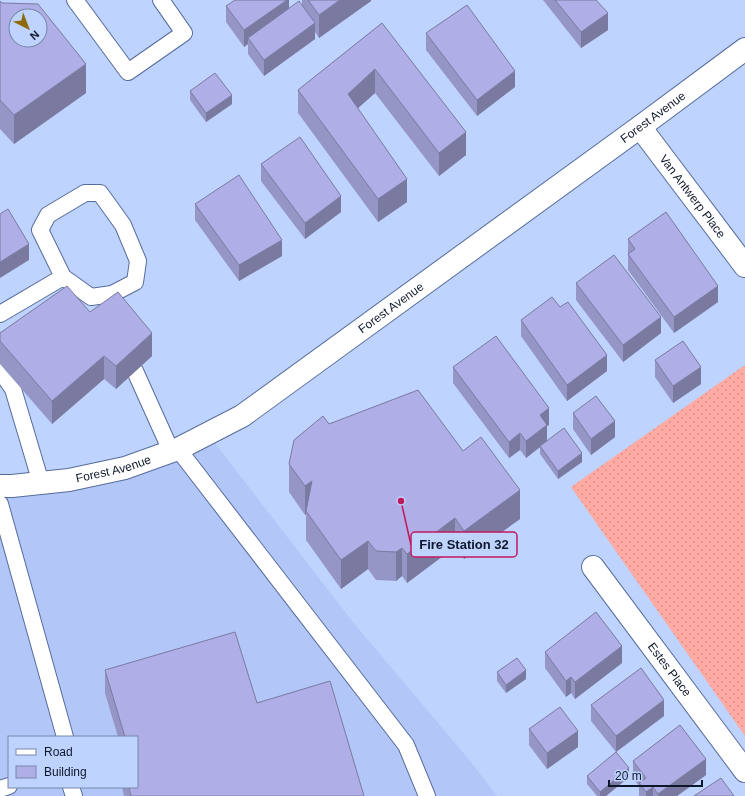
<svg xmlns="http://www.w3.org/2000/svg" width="745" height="796" font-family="Helvetica,sans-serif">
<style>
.built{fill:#b2c7f7;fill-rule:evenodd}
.grass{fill:url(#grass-dots)}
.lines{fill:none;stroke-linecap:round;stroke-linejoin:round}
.service-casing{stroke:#566c9c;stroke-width:18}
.minor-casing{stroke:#566c9c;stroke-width:24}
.tertiary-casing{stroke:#566c9c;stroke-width:24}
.service{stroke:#fff;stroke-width:16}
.minor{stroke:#fff;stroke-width:22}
.tertiary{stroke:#fff;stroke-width:22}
.wall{fill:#9696c6}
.shaded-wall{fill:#7a7aa1}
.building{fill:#afaee6;stroke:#7a7aa1;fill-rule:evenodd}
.labels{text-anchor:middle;stroke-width:3;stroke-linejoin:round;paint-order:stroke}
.street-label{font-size:12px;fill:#0e172a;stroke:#bed3fe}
.leader{fill:none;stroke:#c2185b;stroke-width:1.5}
.callout-dot{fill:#c2185b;stroke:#bed3fe;stroke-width:1.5}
.callout{fill:#bed3fe;stroke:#c2185b;stroke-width:1.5}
.callout-label{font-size:13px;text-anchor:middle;font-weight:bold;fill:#0e172a}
</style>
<defs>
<pattern id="grass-dots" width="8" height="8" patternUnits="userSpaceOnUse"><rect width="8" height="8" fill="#ffaaa3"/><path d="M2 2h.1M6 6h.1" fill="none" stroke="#d9928c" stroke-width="1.8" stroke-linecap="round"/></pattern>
</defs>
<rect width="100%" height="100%" fill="#bed3fe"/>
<path class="built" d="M 208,434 L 352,621 L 471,762 L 497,796 L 0,796 L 0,486 L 69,480 ZM 9,737 L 137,737 L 137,787 L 9,787 Z"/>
<path class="grass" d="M 745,365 L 745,736 L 571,487 Z"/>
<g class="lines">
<defs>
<g id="service">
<path d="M 75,0 L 128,72 L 184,33 L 161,0"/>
<path d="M 85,193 L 100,193 L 123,225 L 138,261 L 135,282 L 112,294 L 91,297 L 63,277 L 40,230 L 48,215 Z"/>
<path d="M 0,314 L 63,277"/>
<path d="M 0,370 L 13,389 L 41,483"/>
<path d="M 135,371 L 171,451"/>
<path d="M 178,449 L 406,745 L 427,796"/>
<path d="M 0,504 L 65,737"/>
<path d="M 71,787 L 74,796"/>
<path d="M 0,789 L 9,786"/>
</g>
<g id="minor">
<path id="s1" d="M 640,127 L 745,266"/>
<path id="s2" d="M 593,567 L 745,771"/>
</g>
<g id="tertiary">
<path id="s3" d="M 0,486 L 12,486 L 69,480 L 125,468 L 178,449 L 242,416 L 640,127 L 745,49"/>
</g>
</defs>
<use href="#service" class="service-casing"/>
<use href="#minor" class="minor-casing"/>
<use href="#tertiary" class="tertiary-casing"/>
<use href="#service" class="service"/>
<use href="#minor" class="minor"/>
<use href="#tertiary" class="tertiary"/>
</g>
<g class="wall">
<path d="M 289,0 L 289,8 L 302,5 L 302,0 L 371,0 L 371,1 L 319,38 L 315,32 L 315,39 L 264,76 L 248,54 L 248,44 L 244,47 L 226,22 L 226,6 Z"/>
<path d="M 543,0 L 596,0 L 608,30 L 581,48 Z"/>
<path d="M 0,1 L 86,93 L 14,144 L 0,129 Z"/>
<path d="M 382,23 L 466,155 L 439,176 L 375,93 L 358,108 L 407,202 L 378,222 L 298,113 L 298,90 Z"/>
<path d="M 426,33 L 515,87 L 477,116 L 426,50 Z"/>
<path d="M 190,91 L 232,104 L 206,122 L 190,100 Z"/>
<path d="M 261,164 L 341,212 L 305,239 L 261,181 Z"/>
<path d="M 195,204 L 282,256 L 239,281 L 195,220 Z"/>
<path d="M 628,239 L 718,302 L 674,333 L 628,270 Z"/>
<path d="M 576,283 L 661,333 L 623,362 L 576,300 Z"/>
<path d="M 560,307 L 607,371 L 567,401 L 521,336 L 521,320 Z"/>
<path d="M 90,312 L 152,356 L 116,389 L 104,379 L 52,424 L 0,364 L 0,333 Z"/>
<path d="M 655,360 L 701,384 L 673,403 L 655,377 Z"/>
<path d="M 453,367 L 549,425 L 547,426 L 547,441 L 582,462 L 558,479 L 540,454 L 540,447 L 526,458 L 520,450 L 509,458 L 453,383 Z"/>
<path d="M 573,413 L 615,437 L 591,455 L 573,429 Z"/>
<path d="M 463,451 L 520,519 L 464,559 L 455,547 L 407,583 L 402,576 L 396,581 L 376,580 L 368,569 L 341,589 L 306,540 L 306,514 L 305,515 L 289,492 L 289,464 Z"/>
<path d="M 545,652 L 622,663 L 575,699 L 571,693 L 566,697 L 545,668 Z"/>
<path d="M 105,670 L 257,703 L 364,796 L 124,796 L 122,787 L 137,787 L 137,737 L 118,737 L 105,693 Z"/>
<path d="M 497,672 L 526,679 L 506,693 L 497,681 Z"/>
<path d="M 591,705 L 664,716 L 616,752 L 591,721 Z"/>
<path d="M 529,729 L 578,747 L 547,769 L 529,745 Z"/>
<path d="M 633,761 L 706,775 L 677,796 L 639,796 L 639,786 L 633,778 Z"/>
<path d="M 587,776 L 629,777 L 606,796 L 597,796 L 587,784 Z"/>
</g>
<g class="shaded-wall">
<path d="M 287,0 L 289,0 L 289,15 L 248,38 L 248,44 L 244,47 L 244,30 Z"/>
<path d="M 340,0 L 371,0 L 371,1 L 319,38 L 319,15 Z"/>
<path d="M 608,13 L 608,30 L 581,48 L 581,32 Z"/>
<path d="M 315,23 L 315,39 L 264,76 L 264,60 Z"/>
<path d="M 86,64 L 86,93 L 14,144 L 14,115 Z"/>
<path d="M 375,69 L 375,93 L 348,117 L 348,94 Z"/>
<path d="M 515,71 L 515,87 L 477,116 L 477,100 Z"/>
<path d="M 232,95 L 232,104 L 206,122 L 206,113 Z"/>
<path d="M 466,132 L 466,155 L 439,176 L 439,153 Z"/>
<path d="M 407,179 L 407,202 L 378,222 L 378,199 Z"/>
<path d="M 341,196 L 341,212 L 305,239 L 305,223 Z"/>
<path d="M 282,240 L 282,256 L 239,281 L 239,265 Z"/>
<path d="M 29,244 L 29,260 L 0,278 L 0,262 Z"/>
<path d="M 718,286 L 718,302 L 674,333 L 674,317 Z"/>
<path d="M 661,317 L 661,333 L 623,362 L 623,345 Z"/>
<path d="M 152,333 L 152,356 L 116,389 L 116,366 Z"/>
<path d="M 607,355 L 607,371 L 567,401 L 567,385 Z"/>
<path d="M 104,356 L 104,379 L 52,424 L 52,401 Z"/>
<path d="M 701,367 L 701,384 L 673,403 L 673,386 Z"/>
<path d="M 549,408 L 549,425 L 547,426 L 547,442 L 540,446 L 540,447 L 526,458 L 526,441 L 540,415 Z"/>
<path d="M 615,421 L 615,437 L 591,455 L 591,439 Z"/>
<path d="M 520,433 L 520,450 L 509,458 L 509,442 Z"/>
<path d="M 582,453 L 582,462 L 558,479 L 558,471 Z"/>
<path d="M 312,481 L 306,511 L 306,514 L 305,515 L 305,486 Z"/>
<path d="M 520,490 L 520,519 L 464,559 L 464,531 Z"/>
<path d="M 455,518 L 455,547 L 407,583 L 407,554 Z"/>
<path d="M 368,541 L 368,569 L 341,589 L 341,560 Z"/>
<path d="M 402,548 L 402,576 L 396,581 L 396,552 Z"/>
<path d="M 622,646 L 622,663 L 575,699 L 575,682 Z"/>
<path d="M 526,670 L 526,679 L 506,693 L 506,685 Z"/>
<path d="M 571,677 L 571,693 L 566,697 L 566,681 Z"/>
<path d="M 664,700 L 664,716 L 616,752 L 616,736 Z"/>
<path d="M 578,731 L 578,747 L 547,769 L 547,753 Z"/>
<path d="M 706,759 L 706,775 L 677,796 L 658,796 L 658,794 Z"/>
<path d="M 629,768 L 629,777 L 606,796 L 600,796 L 600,792 Z"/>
<path d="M 653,787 L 653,796 L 646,796 L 646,792 Z"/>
</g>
<g class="building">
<path d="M 235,0 L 287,0 L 244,30 L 226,6 Z"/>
<path d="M 308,0 L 340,0 L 319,15 Z"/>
<path d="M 555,0 L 596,0 L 608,13 L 581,32 Z"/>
<path d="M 0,1 L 2,3 L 38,4 L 86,64 L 14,115 L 0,100 ZM 16,16 L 40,16 L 40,40 L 16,40 Z"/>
<path d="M 299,1 L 315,23 L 264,60 L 248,38 Z"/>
<path d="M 467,5 L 515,71 L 477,100 L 426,33 Z"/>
<path d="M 382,23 L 466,132 L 439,153 L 375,69 L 348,94 L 407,179 L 378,199 L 298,90 Z"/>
<path d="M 215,73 L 232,95 L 206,113 L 190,91 Z"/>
<path d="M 300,137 L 341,196 L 305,223 L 261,164 Z"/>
<path d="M 239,175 L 282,240 L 239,265 L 195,204 Z"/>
<path d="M 8,209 L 29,244 L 0,262 L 0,214 Z"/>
<path d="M 666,212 L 718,286 L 674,317 L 628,254 L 635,249 L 628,239 Z"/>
<path d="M 614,255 L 661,317 L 623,345 L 576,283 Z"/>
<path d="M 67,286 L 90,312 L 118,292 L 152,333 L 116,366 L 104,356 L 52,401 L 0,341 L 0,333 Z"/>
<path d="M 552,297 L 560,307 L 568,302 L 607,355 L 567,385 L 521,320 Z"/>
<path d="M 496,336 L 549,408 L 540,415 L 547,425 L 526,441 L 520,433 L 509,442 L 453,367 Z"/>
<path d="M 683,341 L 701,367 L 673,386 L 655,360 Z"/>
<path d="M 418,390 L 463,451 L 481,437 L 520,490 L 464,531 L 455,518 L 407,554 L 402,548 L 396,552 L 376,551 L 368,541 L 341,560 L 306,511 L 312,481 L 305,486 L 289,464 L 294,440 L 323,416 L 329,424 Z"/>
<path d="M 596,396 L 615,421 L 591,439 L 573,413 Z"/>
<path d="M 564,428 L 582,453 L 558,471 L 540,446 Z"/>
<path d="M 596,612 L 622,646 L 575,682 L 571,677 L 566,681 L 545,652 Z"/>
<path d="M 235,632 L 257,703 L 330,681 L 364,796 L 131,796 L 129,787 L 137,787 L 137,737 L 125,737 L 105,670 Z"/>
<path d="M 517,658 L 526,670 L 506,685 L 497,672 Z"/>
<path d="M 641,668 L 664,700 L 616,736 L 591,705 Z"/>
<path d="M 560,707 L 578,731 L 547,753 L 529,729 Z"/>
<path d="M 680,725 L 706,759 L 658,794 L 653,787 L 646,792 L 639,783 L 646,778 L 633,761 Z"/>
<path d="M 616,752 L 629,768 L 600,792 L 587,776 Z"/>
<path d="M 721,778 L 734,796 L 694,796 Z"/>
</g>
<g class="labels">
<g class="street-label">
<text dy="4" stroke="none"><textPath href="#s3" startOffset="763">Forest Avenue</textPath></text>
<text dy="4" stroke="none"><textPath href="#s1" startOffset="87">Van Antwerp Place</textPath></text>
<text dy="4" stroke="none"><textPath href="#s3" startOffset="439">Forest Avenue</textPath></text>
<text dy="4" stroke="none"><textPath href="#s3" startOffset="115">Forest Avenue</textPath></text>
<text dy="4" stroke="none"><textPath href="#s2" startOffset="128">Estes Place</textPath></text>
</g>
</g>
<path class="leader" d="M401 501L411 545"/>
<circle class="callout-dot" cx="401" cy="501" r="4"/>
<rect class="callout" x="411" y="532" width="106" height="25" rx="4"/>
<g class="callout-label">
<text x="464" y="549">Fire Station 32</text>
</g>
<rect x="8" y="736" width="130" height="52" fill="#bed3fe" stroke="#7888a9"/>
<rect x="16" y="749" width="20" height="6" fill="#ffffff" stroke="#7888a9"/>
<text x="44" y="756" font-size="12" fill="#0e172a">Road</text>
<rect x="16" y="766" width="20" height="12" fill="#afaee6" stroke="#7888a9"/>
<text x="44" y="776" font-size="12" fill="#0e172a">Building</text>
<g transform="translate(28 28) rotate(138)"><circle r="19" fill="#bed3fe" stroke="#7888a9"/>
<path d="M0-3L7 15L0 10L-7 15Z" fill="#8d6a0c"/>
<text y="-6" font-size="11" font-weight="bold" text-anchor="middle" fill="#0e172a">N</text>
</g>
<path d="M609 780v6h93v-6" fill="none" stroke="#0e172a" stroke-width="2"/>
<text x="615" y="780" font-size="12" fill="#0e172a" stroke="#bed3fe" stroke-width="3" paint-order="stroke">20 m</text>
</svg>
